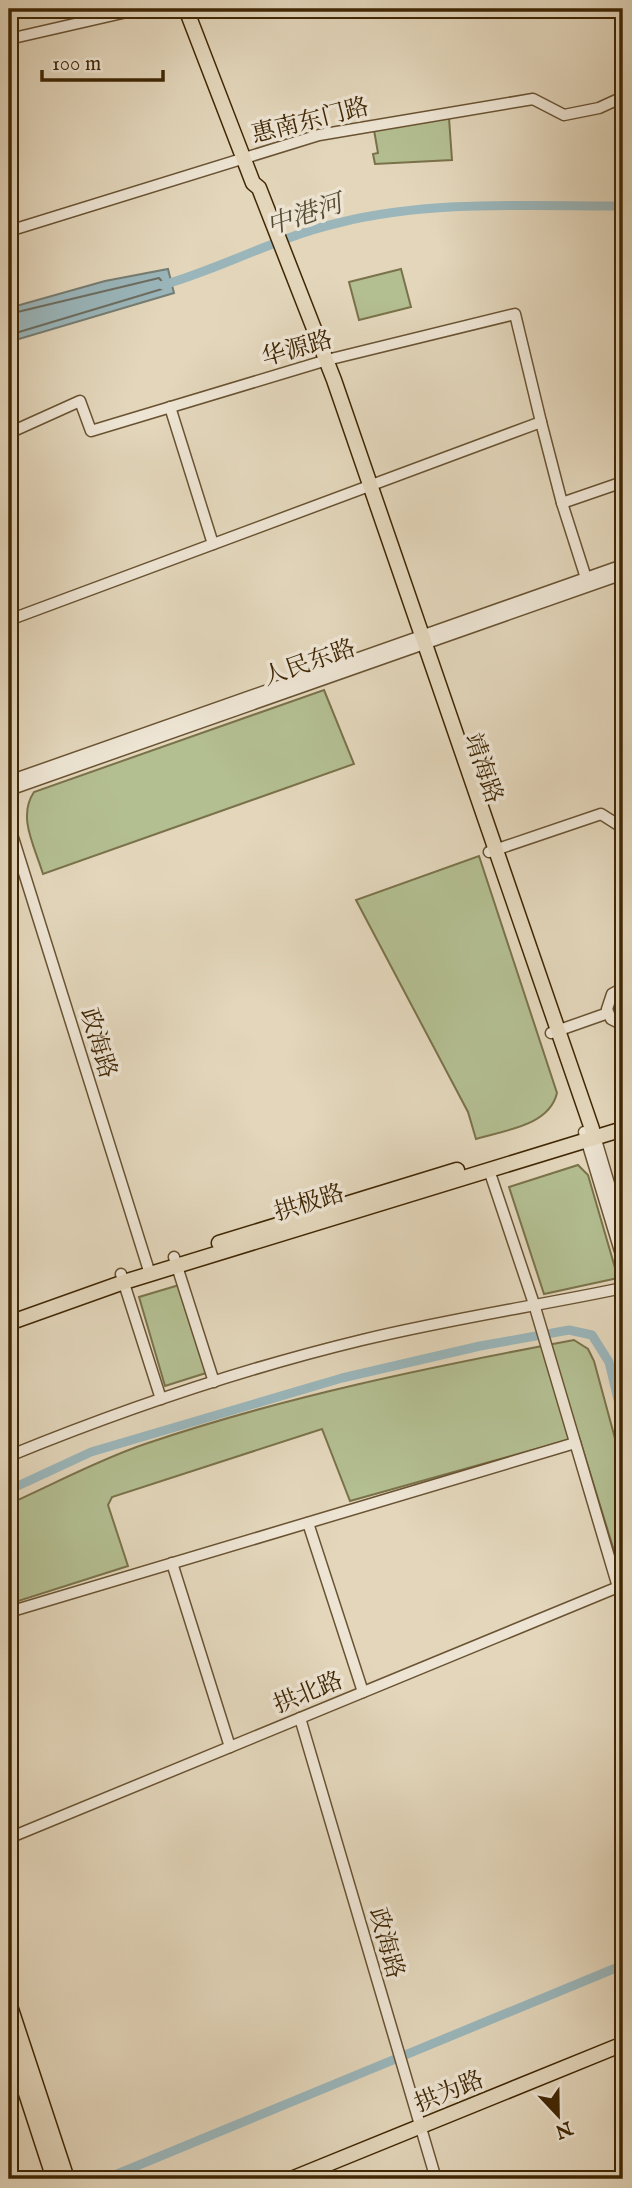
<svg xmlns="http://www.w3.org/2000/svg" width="632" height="2188" font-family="'IM FELL English','Noto Serif SC',serif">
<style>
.green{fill:#b3be91;stroke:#7a724a;stroke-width:2}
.water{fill:#9ab6bb;stroke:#767d72;stroke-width:2}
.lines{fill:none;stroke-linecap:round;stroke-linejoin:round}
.shore{stroke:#6d6e60;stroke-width:2}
.canal{stroke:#9ab6bb;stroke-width:9}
.minor-casing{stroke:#695332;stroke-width:13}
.major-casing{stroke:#402704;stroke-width:17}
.minor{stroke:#ede4d3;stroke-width:10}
.major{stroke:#e3d6bb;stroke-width:14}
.labels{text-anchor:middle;stroke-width:7;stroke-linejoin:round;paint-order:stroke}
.street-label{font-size:24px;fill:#402704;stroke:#ede4d3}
.water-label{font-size:26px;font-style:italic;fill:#564b32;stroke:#ede4d3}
</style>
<rect width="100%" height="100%" fill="#e3d6bb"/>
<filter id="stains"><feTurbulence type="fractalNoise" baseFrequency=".00286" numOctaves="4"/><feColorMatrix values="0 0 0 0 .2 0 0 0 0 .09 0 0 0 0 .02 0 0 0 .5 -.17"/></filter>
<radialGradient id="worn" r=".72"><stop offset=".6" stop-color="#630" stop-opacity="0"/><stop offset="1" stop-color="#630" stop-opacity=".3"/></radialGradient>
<g class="green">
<path d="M 449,118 L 452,160 L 375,164 L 373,154 L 378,153 L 374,130 Z"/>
<path d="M 401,269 L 411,307 L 359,320 L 349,282 Z"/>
<path d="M 324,690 L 354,764 L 43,874 C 35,847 17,817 34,792 Z"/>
<path d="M 479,856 L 557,1093 C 549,1126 505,1130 476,1139 L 468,1112 L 356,900 Z"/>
<path d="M 578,1165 L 588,1175 L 618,1278 L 544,1294 L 509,1187 Z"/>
<path d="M 179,1285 L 206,1373 L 165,1386 L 139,1297 Z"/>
<path d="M 574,1340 L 588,1349 L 594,1361 L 623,1468 L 623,1566 L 619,1567 L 579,1437 L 350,1501 L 322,1429 L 112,1497 L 108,1505 L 128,1566 L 9,1604 L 9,1504 C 54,1484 98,1460 145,1444 C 283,1397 430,1367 574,1340 Z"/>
</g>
<path class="water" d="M 168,269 L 174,293 L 9,342 L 9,308 L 105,281 Z"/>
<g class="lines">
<path class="shore" d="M 9,314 L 159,278 L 165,285 L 162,289 L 9,335"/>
<g class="canal">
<path d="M 163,285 C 223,268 277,237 338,223 C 430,200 528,206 623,206"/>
<path d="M 9,1490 L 91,1452 L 342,1378 L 480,1346 L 569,1330 L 592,1335 L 609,1362 L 623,1420"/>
<path d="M 105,2179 L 623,1965"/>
</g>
<defs>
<g id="minor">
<path d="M 9,39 L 140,9"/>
<path d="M 9,231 L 319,135 L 533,99 L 564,115 L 599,108 L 623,97"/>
<path d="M 170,407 L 213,544"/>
<path d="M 9,433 L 80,401 L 91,431 L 327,360 L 515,314 L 541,422"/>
<path d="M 562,503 L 586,578"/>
<path d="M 9,620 L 541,422 L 562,503 L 623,482"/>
<path d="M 9,781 L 623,565"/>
<path d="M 9,790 L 623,574"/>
<path d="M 9,825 L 150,1274"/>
<path d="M 489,852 L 601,814 L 623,828"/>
<path d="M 623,988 L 612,994 L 607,1009 L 611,1019 L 623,1025"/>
<path d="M 551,1033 L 608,1013"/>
<path d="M 584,1132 L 623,1261"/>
<path d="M 594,1133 L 623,1231"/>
<path d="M 489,1170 L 534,1304 L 618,1587"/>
<path d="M 174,1257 L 214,1382"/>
<path d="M 121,1274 L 161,1399"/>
<path d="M 9,1456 C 124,1409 242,1369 362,1340 C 449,1319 536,1306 623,1288"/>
<path d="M 308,1523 L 363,1692"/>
<path d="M 172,1563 L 230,1747"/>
<path d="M 9,1612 L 575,1443"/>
<path d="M 300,1718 L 436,2179"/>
<path d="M 9,1838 L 623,1585"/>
</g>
<g id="major">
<path d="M 186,9 L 253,183 L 259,188 L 334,380 L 592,1129"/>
<path d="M 219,1243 L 457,1170"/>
<path d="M 9,1323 L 124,1282 L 623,1129"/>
<path d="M 9,2003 L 67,2179"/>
<path d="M 9,2041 L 54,2179"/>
<path d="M 291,2179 L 623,2044"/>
</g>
</defs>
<use href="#minor" class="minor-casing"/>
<use href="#major" class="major-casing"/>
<use href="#minor" class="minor"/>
<use href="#major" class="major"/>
</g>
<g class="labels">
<g class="street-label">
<text transform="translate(310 120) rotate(-14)" y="8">惠南东门路</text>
<text transform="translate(297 348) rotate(-16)" y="8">华源路</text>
<text transform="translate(309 662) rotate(-19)" y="8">人民东路</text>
<text transform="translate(484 768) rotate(71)" y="8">靖海路</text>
<text transform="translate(99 1043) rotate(73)" y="8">政海路</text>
<text transform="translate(309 1202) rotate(-17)" y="8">拱极路</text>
<text transform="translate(308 1692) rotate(-22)" y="8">拱北路</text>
<text transform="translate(387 1943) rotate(74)" y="8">政海路</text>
<text transform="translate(449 2091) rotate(-22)" y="8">拱为路</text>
</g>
<g class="water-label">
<text transform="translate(304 214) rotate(-18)" y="9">中港河</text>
</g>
</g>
<rect width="632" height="2188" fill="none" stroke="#e3d6bb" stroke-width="35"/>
<rect x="10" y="10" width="611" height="2167" fill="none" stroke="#402704" stroke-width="3.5"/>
<rect x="18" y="18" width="597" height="2153" fill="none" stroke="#402704" stroke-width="2"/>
<g transform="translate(558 2115) rotate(158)" stroke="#ede4d3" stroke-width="5" paint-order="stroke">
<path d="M0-5L12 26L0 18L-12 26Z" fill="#402704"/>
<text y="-10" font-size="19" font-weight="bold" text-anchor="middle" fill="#402704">N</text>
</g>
<path d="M42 70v10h121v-10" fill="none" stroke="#402704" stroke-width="3.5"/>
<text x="52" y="70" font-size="21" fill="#402704" stroke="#ede4d3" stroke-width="5" paint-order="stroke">100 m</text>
<rect width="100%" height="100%" filter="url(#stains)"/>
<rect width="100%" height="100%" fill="url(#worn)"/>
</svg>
